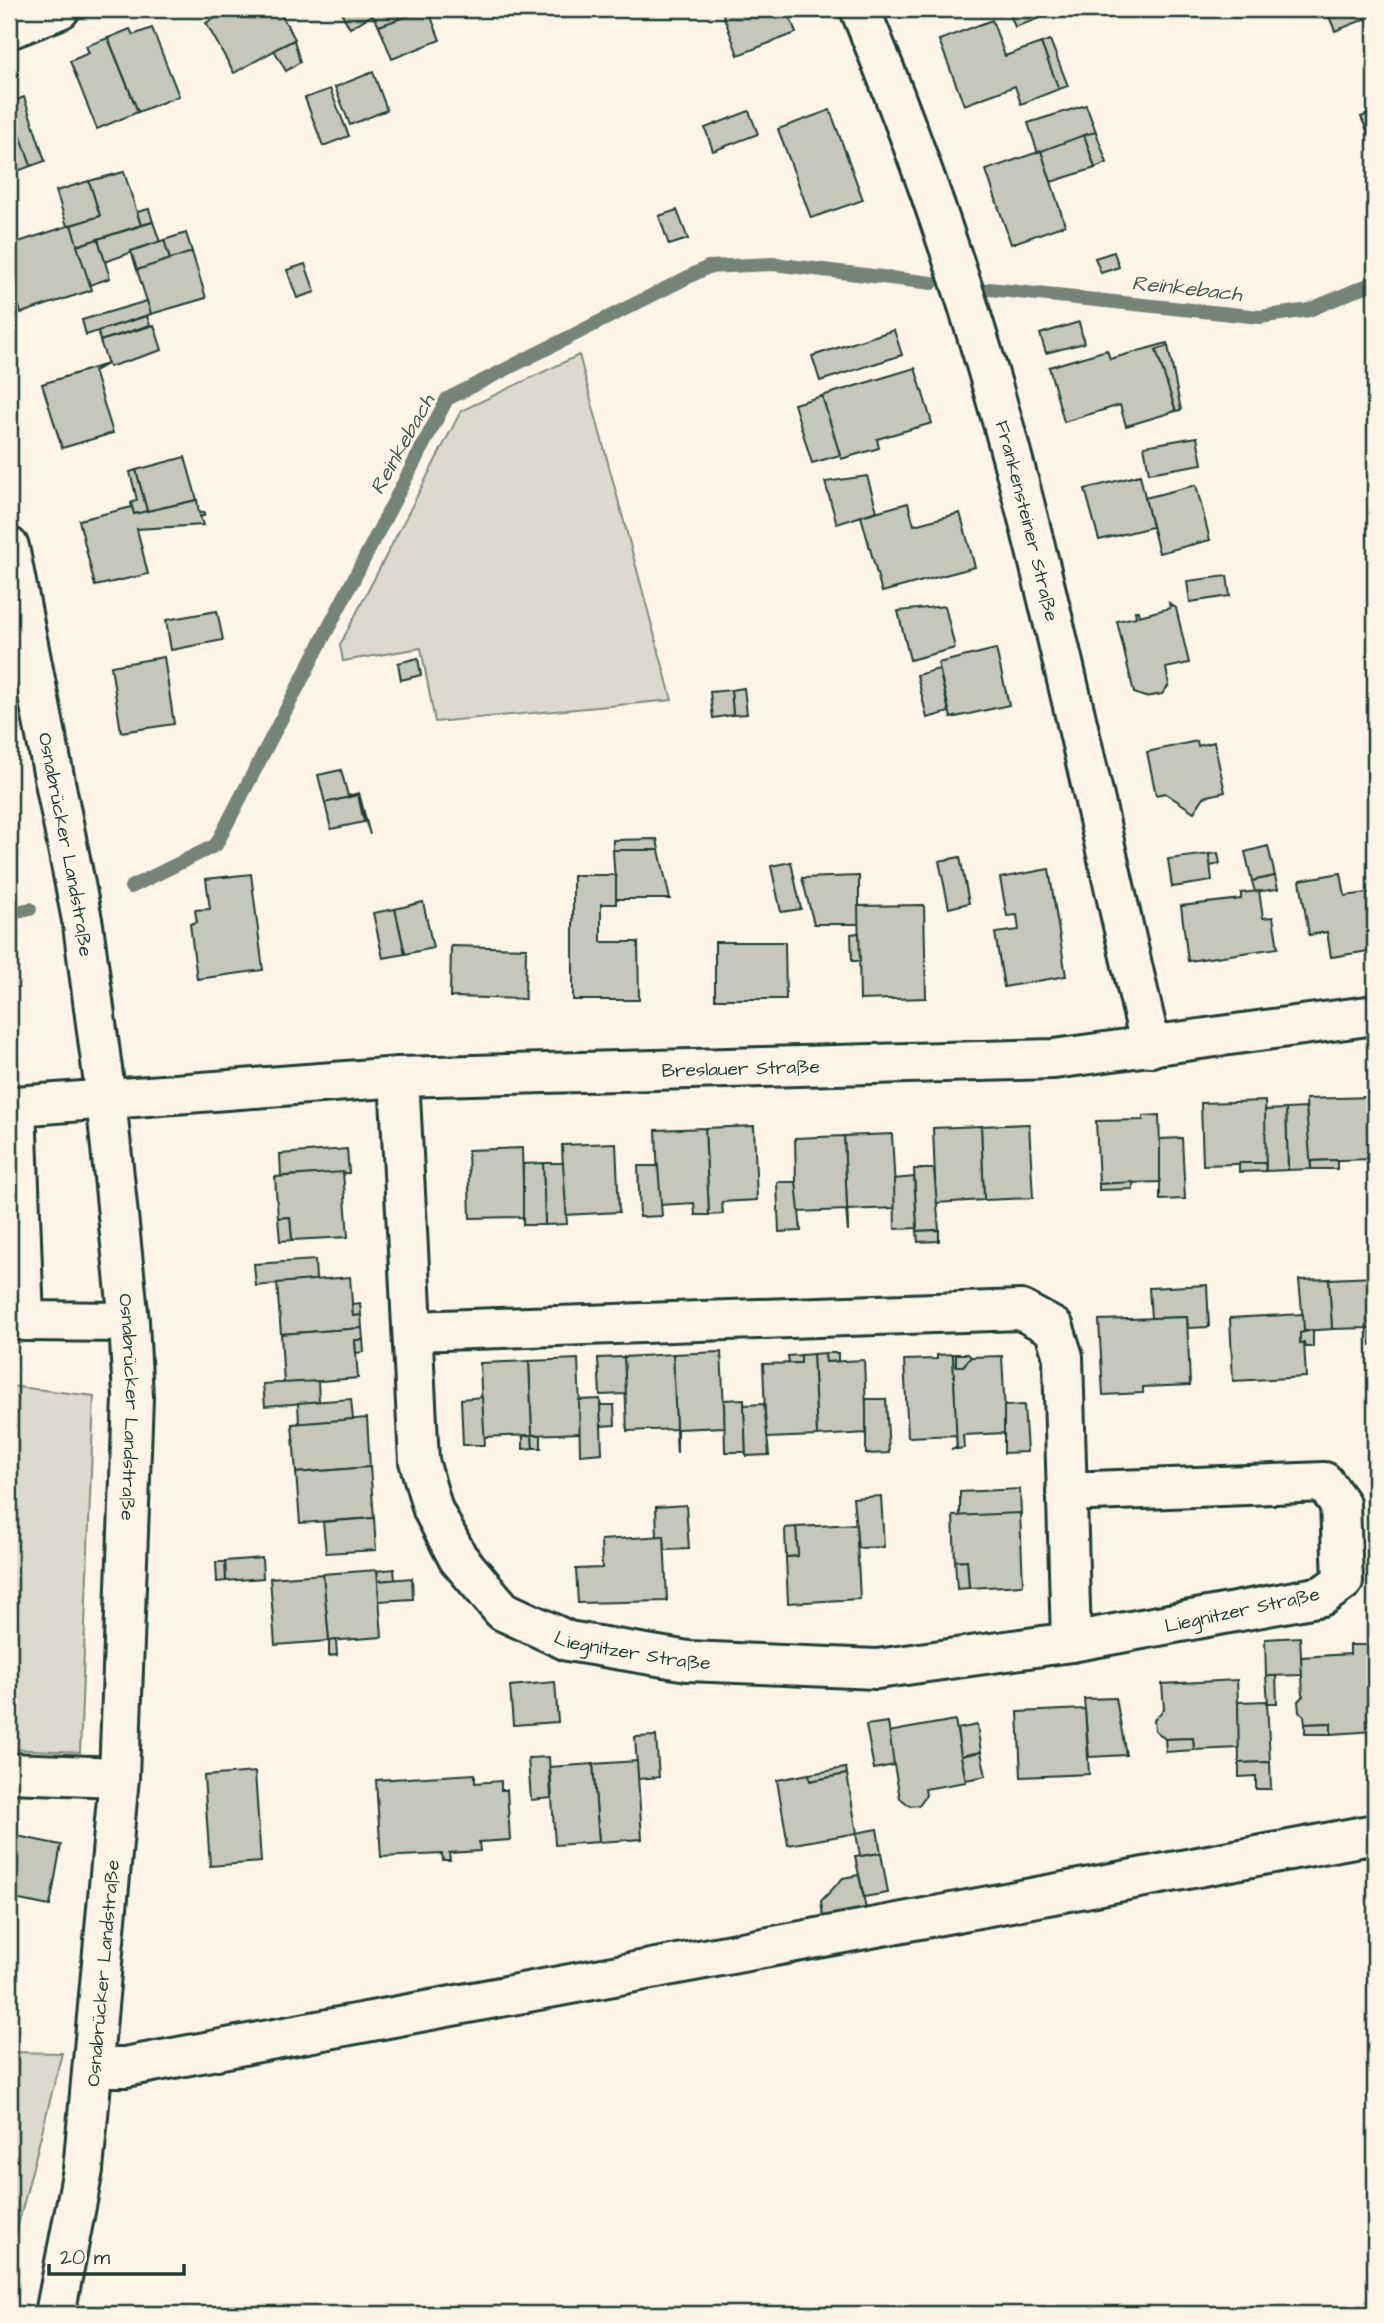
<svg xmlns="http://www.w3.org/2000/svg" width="1384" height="2323" font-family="'Architects Daughter',sans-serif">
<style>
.green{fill:#dcdacc;stroke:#7e8c80;stroke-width:2}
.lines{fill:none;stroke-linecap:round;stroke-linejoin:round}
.stream{stroke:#758479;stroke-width:14}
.building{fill:#c5c7b9;stroke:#1f3d34;stroke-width:2}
.minor-casing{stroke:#1f3d34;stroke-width:44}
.minor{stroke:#fcf5e5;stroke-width:38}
.labels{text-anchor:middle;stroke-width:6;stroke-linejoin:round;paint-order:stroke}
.street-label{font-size:19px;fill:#1f3d34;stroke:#fcf5e5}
.water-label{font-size:21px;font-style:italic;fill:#435a51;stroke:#fcf5e5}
</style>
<rect width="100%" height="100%" fill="#fcf5e5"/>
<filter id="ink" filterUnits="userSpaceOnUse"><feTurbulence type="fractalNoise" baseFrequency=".0143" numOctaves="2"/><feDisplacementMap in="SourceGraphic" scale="14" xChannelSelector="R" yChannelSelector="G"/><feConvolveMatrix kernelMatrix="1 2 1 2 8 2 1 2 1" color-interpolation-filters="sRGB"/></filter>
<g filter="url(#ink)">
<g class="green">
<path d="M 579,355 L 672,700 L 435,722 L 421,648 L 343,661 L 340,645 L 461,411 Z"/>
<path d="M 9,1386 L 94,1396 L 80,1752 L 9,1749 Z"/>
<path d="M 9,2052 L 62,2053 L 9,2261 Z"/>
</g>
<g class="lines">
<g class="stream">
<path d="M 989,289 L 1260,317 L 1309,310 L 1375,282"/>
<path d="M 131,887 L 216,845 L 447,399 L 708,267 L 773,264 L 932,283"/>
<path d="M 9,914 L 30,909"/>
</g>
</g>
<g class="building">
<path d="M 232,9 L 278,9 L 295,39 L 234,73 L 206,23 Z"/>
<path d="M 345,9 L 382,9 L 350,28 L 341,12 Z"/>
<path d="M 382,9 L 395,9 L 400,19 L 379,26 L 372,15 Z"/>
<path d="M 395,9 L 425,9 L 400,19 Z"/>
<path d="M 428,9 L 440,40 L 392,59 L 379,26 Z"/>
<path d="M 721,9 L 787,9 L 796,33 L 738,55 Z"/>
<path d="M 1008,9 L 1056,9 L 1057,12 L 1015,27 Z"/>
<path d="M 1326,9 L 1370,9 L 1373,16 L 1335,31 Z"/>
<path d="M 992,20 L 1005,56 L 1041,43 L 1059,89 L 1021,104 L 1015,86 L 964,105 L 939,40 Z"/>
<path d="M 152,28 L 179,96 L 138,112 L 108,38 L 130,29 L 133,35 Z"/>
<path d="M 108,38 L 138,112 L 97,129 L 70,61 L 89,53 L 86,46 Z"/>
<path d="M 294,40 L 300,62 L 286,71 L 274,50 Z"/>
<path d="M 1050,40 L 1068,86 L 1059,89 L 1041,43 Z"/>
<path d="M 373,72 L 387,110 L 350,125 L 335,87 Z"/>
<path d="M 330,89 L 349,136 L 323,146 L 305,98 Z"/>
<path d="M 24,97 L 45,161 L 31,166 L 9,103 Z"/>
<path d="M 9,103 L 31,166 L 9,174 Z"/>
<path d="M 1086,105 L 1096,132 L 1038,153 L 1028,123 Z"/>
<path d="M 830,110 L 863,200 L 811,218 L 778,129 Z"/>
<path d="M 749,111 L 758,134 L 713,151 L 705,128 Z"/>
<path d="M 1375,111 L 1375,133 L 1369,135 L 1361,117 Z"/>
<path d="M 1096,132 L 1107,163 L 1095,168 L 1084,135 Z"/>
<path d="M 1084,135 L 1095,168 L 1051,182 L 1041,151 Z"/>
<path d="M 1041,151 L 1065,225 L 1011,244 L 986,170 Z"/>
<path d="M 124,172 L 141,225 L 77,246 L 71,225 L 100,216 L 89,181 Z"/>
<path d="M 89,181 L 100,216 L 67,226 L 56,191 Z"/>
<path d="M 149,209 L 153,222 L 141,225 L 137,212 Z"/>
<path d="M 677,210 L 688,239 L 669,245 L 659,216 Z"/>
<path d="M 153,222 L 160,242 L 105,262 L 98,239 Z"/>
<path d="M 71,225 L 92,290 L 21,313 L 11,283 L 9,284 L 9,245 Z"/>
<path d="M 186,233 L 192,252 L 170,260 L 164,240 Z"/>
<path d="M 98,239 L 110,278 L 90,285 L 77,246 Z"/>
<path d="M 164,240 L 170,260 L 137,270 L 131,251 Z"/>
<path d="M 192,252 L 206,298 L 151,314 L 137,270 Z"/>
<path d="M 1114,252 L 1119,267 L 1101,273 L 1095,258 Z"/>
<path d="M 305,264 L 315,292 L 297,298 L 287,270 Z"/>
<path d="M 147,301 L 151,314 L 86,335 L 82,320 Z"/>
<path d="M 147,316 L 150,325 L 100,341 L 98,331 Z"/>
<path d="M 1079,322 L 1084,343 L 1046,353 L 1040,334 Z"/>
<path d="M 154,325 L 162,350 L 109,367 L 100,341 Z"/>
<path d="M 894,330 L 902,355 L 820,381 L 812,356 Z"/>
<path d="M 1167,343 L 1168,346 L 1156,350 L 1176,411 L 1126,426 L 1120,405 L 1064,422 L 1049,367 L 1107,350 L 1110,359 Z"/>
<path d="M 1168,346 L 1181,410 L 1176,411 L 1156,350 Z"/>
<path d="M 107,364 L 94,371 L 113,433 L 62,448 L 42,384 Z"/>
<path d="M 915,368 L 932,423 L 877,439 L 879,448 L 841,459 L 822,396 Z"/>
<path d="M 822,396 L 840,455 L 812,463 L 794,404 Z"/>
<path d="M 1197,437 L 1202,464 L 1149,473 L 1144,446 Z"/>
<path d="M 185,457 L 197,500 L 147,511 L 136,470 Z"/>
<path d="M 136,470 L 147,511 L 134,515 L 131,503 L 137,500 L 130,472 Z"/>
<path d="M 1140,475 L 1152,527 L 1099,540 L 1085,489 Z"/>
<path d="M 867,476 L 877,511 L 837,524 L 825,482 Z"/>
<path d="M 1196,485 L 1210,540 L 1159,553 L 1145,498 Z"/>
<path d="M 197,500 L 199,513 L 204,512 L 204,516 L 200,516 L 203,525 L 137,529 L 148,574 L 95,586 L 79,520 L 132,507 L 134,514 Z"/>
<path d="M 908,503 L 914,525 L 960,513 L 975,567 L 882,592 L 861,516 Z"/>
<path d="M 1227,576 L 1230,596 L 1190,602 L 1187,581 Z"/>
<path d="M 1169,603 L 1176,608 L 1189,663 L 1166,668 L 1169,685 L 1162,694 L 1145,697 L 1134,693 L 1117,621 L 1136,617 L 1135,611 L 1138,611 L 1139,616 L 1170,608 Z"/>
<path d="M 945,606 L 955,648 L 910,660 L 898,611 Z"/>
<path d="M 217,611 L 223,640 L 171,650 L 166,620 Z"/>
<path d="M 996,649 L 1009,705 L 951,718 L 938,663 Z"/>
<path d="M 164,657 L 174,724 L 121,732 L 111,666 Z"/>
<path d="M 418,658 L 421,675 L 401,680 L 398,663 Z"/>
<path d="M 939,669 L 949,712 L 927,718 L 917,675 Z"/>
<path d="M 744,688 L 747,714 L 733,715 L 731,690 Z"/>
<path d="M 731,690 L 733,715 L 713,718 L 710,692 Z"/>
<path d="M 1197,741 L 1198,746 L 1214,742 L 1225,792 L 1204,797 L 1194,812 L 1165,793 L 1156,795 L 1147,752 Z"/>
<path d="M 341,770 L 348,796 L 359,793 L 370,835 L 358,795 L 325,803 L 318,775 Z"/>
<path d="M 358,795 L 364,822 L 331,829 L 325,803 Z"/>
<path d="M 657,839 L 659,850 L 613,850 L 613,840 Z"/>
<path d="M 1268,846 L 1275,876 L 1252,881 L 1245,852 Z"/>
<path d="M 613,850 L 659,850 L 670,899 L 616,899 Z"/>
<path d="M 1218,853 L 1220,864 L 1210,866 L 1209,854 Z"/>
<path d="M 1209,854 L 1212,881 L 1172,887 L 1168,859 Z"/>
<path d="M 960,857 L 969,903 L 949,908 L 939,861 Z"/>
<path d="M 791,862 L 801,909 L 781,912 L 771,866 Z"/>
<path d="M 1049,869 L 1066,976 L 1004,987 L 995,933 L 1019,930 L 1017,915 L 1007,916 L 1000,878 Z"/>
<path d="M 1341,873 L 1345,896 L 1375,892 L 1375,950 L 1331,957 L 1327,932 L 1309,935 L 1300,880 Z"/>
<path d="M 251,874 L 263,970 L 197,979 L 190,924 L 197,922 L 195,910 L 210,909 L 206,879 Z"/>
<path d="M 573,875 L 616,875 L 616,904 L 601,904 L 601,942 L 638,942 L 639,1000 L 573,1000 Z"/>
<path d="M 859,876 L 859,924 L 814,924 L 802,878 Z"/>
<path d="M 1275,876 L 1278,889 L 1255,892 L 1252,881 Z"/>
<path d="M 1259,891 L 1263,918 L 1273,917 L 1278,948 L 1188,961 L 1181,906 L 1241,899 L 1241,893 Z"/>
<path d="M 423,902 L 433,948 L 405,954 L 395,909 Z"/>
<path d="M 924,905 L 926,998 L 860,1000 L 858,906 Z"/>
<path d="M 395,909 L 405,954 L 383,958 L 373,913 Z"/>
<path d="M 859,933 L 860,961 L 852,961 L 851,934 Z"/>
<path d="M 715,942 L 785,942 L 786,999 L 715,999 Z"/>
<path d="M 451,946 L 526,948 L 525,999 L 450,997 Z"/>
<path d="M 1370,1097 L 1373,1159 L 1308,1161 L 1306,1099 Z"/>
<path d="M 1265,1101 L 1268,1163 L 1203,1165 L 1201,1103 Z"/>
<path d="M 1306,1108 L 1311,1169 L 1288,1170 L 1286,1109 Z"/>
<path d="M 1286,1109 L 1288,1170 L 1266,1171 L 1265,1110 Z"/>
<path d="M 1159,1115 L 1161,1182 L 1099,1184 L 1096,1121 L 1143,1120 L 1143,1116 Z"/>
<path d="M 1029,1124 L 1033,1198 L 984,1200 L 981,1126 Z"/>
<path d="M 754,1126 L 757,1200 L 722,1202 L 723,1214 L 709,1215 L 705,1128 Z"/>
<path d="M 981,1126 L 984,1200 L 936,1203 L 933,1128 Z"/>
<path d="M 705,1128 L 709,1215 L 695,1215 L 694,1203 L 659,1205 L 656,1130 Z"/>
<path d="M 892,1134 L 896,1208 L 847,1210 L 848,1231 L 844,1136 Z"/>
<path d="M 844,1136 L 848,1231 L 846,1210 L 798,1212 L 796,1182 L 795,1138 Z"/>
<path d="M 1182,1138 L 1185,1199 L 1160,1200 L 1160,1139 Z"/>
<path d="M 616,1143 L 619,1212 L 565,1215 L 562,1145 Z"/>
<path d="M 522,1148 L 524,1217 L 470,1218 L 468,1150 Z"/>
<path d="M 347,1149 L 349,1173 L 281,1176 L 280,1154 Z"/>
<path d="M 1337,1160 L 1337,1169 L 1311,1169 L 1311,1161 Z"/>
<path d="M 543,1163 L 563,1163 L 567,1224 L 545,1225 Z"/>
<path d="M 543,1163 L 545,1225 L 523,1225 L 523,1164 Z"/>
<path d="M 1239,1163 L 1265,1163 L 1266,1171 L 1239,1172 Z"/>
<path d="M 638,1166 L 658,1166 L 662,1216 L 640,1217 Z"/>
<path d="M 914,1169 L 934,1169 L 939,1230 L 917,1231 Z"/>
<path d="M 343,1172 L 348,1237 L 292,1240 L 290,1217 L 278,1218 L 275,1177 Z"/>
<path d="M 914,1177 L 917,1228 L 895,1229 L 894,1179 Z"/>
<path d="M 777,1182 L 796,1182 L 801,1231 L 779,1232 Z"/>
<path d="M 1133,1182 L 1133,1189 L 1099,1190 L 1099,1184 Z"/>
<path d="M 290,1217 L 292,1240 L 280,1241 L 278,1218 Z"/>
<path d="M 939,1230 L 939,1241 L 918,1242 L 917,1231 Z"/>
<path d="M 315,1260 L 316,1280 L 256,1286 L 254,1264 Z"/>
<path d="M 350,1277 L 353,1316 L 361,1315 L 362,1328 L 281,1334 L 277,1283 Z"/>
<path d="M 1375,1277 L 1375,1304 L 1369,1304 L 1370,1328 L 1332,1329 L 1329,1279 Z"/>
<path d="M 1329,1279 L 1332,1329 L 1304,1331 L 1299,1280 Z"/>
<path d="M 1207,1285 L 1209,1327 L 1188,1328 L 1187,1317 L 1151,1318 L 1149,1288 Z"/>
<path d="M 360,1303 L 361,1315 L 353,1316 L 352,1304 Z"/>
<path d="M 1369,1304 L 1375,1304 L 1375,1331 L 1370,1332 Z"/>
<path d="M 1303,1314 L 1304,1332 L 1300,1333 L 1300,1343 L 1304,1342 L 1306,1377 L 1233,1381 L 1230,1318 Z"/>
<path d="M 1187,1317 L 1190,1385 L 1143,1387 L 1143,1393 L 1103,1395 L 1099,1320 Z"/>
<path d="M 362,1328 L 363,1340 L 355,1340 L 358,1378 L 284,1384 L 281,1334 Z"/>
<path d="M 1313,1330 L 1313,1347 L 1305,1347 L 1304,1342 L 1300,1343 L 1300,1333 Z"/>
<path d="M 1375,1331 L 1375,1345 L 1371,1345 L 1370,1332 Z"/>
<path d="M 355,1340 L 363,1340 L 364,1352 L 356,1353 Z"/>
<path d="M 721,1352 L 725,1427 L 677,1429 L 677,1454 L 673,1354 Z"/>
<path d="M 825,1353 L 826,1362 L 864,1360 L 867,1433 L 817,1436 L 813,1354 Z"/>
<path d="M 825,1353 L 838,1353 L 838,1361 L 826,1362 Z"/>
<path d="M 673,1354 L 677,1454 L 676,1429 L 627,1431 L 624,1357 Z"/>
<path d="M 813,1354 L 817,1436 L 766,1438 L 763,1364 L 801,1363 L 801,1355 Z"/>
<path d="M 953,1354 L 957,1435 L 957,1449 L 951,1449 L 957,1447 L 956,1435 L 908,1437 L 904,1360 L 937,1359 L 937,1355 Z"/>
<path d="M 953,1354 L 956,1354 L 956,1366 L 963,1366 L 971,1357 L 1002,1356 L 1006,1433 L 963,1435 L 964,1448 L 957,1449 Z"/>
<path d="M 956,1354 L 968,1354 L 971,1357 L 963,1366 L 956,1366 Z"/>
<path d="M 801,1355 L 801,1363 L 789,1363 L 788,1356 Z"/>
<path d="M 624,1357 L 626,1394 L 600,1395 L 598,1358 Z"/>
<path d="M 578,1359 L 581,1433 L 532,1435 L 529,1361 Z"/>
<path d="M 529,1361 L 532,1435 L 483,1437 L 480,1363 Z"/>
<path d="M 318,1381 L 319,1402 L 265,1406 L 263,1384 Z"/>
<path d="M 482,1397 L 485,1445 L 463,1445 L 461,1399 Z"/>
<path d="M 351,1399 L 353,1419 L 299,1424 L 298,1403 Z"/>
<path d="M 600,1399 L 602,1453 L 580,1455 L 579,1400 Z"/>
<path d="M 744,1399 L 746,1452 L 725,1452 L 724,1400 Z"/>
<path d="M 866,1399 L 886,1399 L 889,1453 L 866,1454 Z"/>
<path d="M 764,1404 L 769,1455 L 746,1456 L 744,1405 Z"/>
<path d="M 600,1405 L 614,1405 L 615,1425 L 601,1426 Z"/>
<path d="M 1024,1405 L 1027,1452 L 1004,1453 L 1004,1406 Z"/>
<path d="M 367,1418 L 370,1467 L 296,1473 L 292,1424 Z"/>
<path d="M 532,1435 L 533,1448 L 523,1449 L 523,1436 Z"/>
<path d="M 532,1435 L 541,1435 L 541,1448 L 533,1448 Z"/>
<path d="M 370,1467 L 374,1518 L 300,1523 L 296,1473 Z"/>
<path d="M 1020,1489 L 1021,1514 L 960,1516 L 960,1492 Z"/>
<path d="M 881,1496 L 884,1547 L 858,1548 L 853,1498 Z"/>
<path d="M 686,1505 L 689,1549 L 665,1550 L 664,1536 L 657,1537 L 656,1507 Z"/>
<path d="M 1020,1513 L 1023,1585 L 969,1588 L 967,1560 L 955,1561 L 953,1516 Z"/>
<path d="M 374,1518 L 376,1550 L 326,1553 L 323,1522 Z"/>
<path d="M 856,1524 L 860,1599 L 788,1603 L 786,1557 L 798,1556 L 796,1527 Z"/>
<path d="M 796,1527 L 798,1556 L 786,1557 L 785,1528 Z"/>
<path d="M 664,1536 L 667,1601 L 578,1603 L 576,1569 L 602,1568 L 601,1540 Z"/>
<path d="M 262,1558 L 263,1578 L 226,1581 L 225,1561 Z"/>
<path d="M 967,1560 L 969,1588 L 957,1589 L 955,1561 Z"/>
<path d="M 216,1562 L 225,1562 L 226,1581 L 217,1582 Z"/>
<path d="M 394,1569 L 395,1580 L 378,1581 L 377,1571 Z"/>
<path d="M 377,1570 L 382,1637 L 329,1641 L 323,1574 Z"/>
<path d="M 323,1574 L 329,1641 L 275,1645 L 270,1578 Z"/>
<path d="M 412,1578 L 413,1599 L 379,1601 L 378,1581 Z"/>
<path d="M 1300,1637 L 1302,1675 L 1266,1676 L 1265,1639 Z"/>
<path d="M 336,1640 L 337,1655 L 329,1656 L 329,1641 Z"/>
<path d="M 1350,1645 L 1375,1645 L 1375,1731 L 1331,1734 L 1331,1723 L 1305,1724 L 1304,1716 L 1299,1712 L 1298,1701 L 1303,1696 L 1301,1657 L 1350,1654 Z"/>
<path d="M 1266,1676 L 1276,1676 L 1277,1703 L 1268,1703 Z"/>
<path d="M 1237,1680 L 1240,1748 L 1194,1750 L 1193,1738 L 1165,1739 L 1155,1730 L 1154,1720 L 1164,1709 L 1162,1684 Z"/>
<path d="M 555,1682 L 558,1722 L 513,1725 L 510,1686 Z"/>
<path d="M 1116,1698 L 1126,1755 L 1089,1757 L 1084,1699 Z"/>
<path d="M 1267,1701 L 1270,1762 L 1239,1763 L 1238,1702 Z"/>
<path d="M 1085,1709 L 1089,1774 L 1021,1777 L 1018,1712 Z"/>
<path d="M 955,1720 L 966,1782 L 925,1789 L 926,1795 L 919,1805 L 910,1806 L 900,1798 L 888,1732 Z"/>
<path d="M 888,1722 L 894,1765 L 874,1769 L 866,1725 Z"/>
<path d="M 1331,1723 L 1331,1734 L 1305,1734 L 1305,1724 Z"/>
<path d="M 977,1725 L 981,1752 L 961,1756 L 957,1729 Z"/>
<path d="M 656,1736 L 659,1777 L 638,1779 L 635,1737 Z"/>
<path d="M 1193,1738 L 1194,1750 L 1166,1752 L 1165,1739 Z"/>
<path d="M 981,1752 L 986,1776 L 966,1780 L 961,1756 Z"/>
<path d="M 549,1757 L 551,1798 L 531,1800 L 528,1758 Z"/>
<path d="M 637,1761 L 642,1839 L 599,1842 L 593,1764 Z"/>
<path d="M 1270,1762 L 1271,1789 L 1256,1789 L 1256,1776 L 1239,1777 L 1239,1763 Z"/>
<path d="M 593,1764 L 599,1842 L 555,1845 L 550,1767 Z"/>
<path d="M 846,1768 L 847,1774 L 810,1781 L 809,1774 Z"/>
<path d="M 255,1772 L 261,1862 L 210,1866 L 204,1776 Z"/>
<path d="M 475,1774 L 475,1783 L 501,1781 L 501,1790 L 507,1790 L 510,1840 L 479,1842 L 480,1851 L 449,1853 L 450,1860 L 443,1860 L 442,1854 L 381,1857 L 376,1780 Z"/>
<path d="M 809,1774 L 810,1781 L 847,1774 L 857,1833 L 788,1845 L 777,1780 Z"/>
<path d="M 877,1829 L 881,1853 L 860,1856 L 856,1833 Z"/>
<path d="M 17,1836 L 61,1845 L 50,1906 L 9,1898 Z"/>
<path d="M 881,1853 L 888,1893 L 864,1897 L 855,1857 Z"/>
<path d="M 859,1875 L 866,1909 L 823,1917 L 821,1901 L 843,1878 Z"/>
</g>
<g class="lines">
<defs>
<g id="minor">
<path id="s1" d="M 860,9 C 924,164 978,324 1020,487 C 1068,672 1107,860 1151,1047"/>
<path d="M 9,29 L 60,9"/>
<path id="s2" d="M 9,547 L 83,925 L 106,1099 L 129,1322 L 133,1397 L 119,1777 L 83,2170 L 55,2314"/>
<path id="s3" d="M 399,1077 L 419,1461 L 433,1510 L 458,1558 L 503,1611 L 568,1641 L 688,1661 L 877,1669 L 1071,1642 L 1063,1357 L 1054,1328 L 1021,1310 L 413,1331"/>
<path id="s4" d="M 129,1322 L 24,1321 L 16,1106 L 399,1077 L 1054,1059 L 1375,1015"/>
<path d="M 1066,1492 L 1324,1482 L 1340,1504 L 1343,1581 L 1322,1596 L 1071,1642"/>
<path d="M 9,1773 L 119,1777"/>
<path d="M 94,2067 L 125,2067 L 1375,1834"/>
</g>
</defs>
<use href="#minor" class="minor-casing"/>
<use href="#minor" class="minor"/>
</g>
</g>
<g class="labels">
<g class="street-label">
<text dy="7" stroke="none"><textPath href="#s1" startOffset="539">Frankensteiner Straße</textPath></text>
<text dy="7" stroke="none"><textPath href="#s2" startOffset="303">Osnabrücker Landstraße</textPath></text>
<text dy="7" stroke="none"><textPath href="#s4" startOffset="1046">Breslauer Straße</textPath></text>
<text dy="7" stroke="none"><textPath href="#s2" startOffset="870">Osnabrücker Landstraße</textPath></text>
<text transform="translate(1242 1609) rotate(-12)" y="7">Liegnitzer Straße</text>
<text dy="7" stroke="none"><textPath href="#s3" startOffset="696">Liegnitzer Straße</textPath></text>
<text transform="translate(102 1973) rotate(-85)" y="7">Osnabrücker Landstraße</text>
</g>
<g class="water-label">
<text transform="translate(1187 288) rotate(6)" y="7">Reinkebach</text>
<text transform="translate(402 444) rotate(-61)" y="7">Reinkebach</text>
</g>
</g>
<rect width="1384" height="2323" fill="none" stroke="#fcf5e5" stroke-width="35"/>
<rect x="18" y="18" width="1349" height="2288" fill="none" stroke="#1f3d34" stroke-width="2.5" filter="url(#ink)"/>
<path d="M49 2264v10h135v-10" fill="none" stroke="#1f3d34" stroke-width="3.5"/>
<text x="60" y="2264" font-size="21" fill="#1f3d34" stroke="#fcf5e5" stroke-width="5" paint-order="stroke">20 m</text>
</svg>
